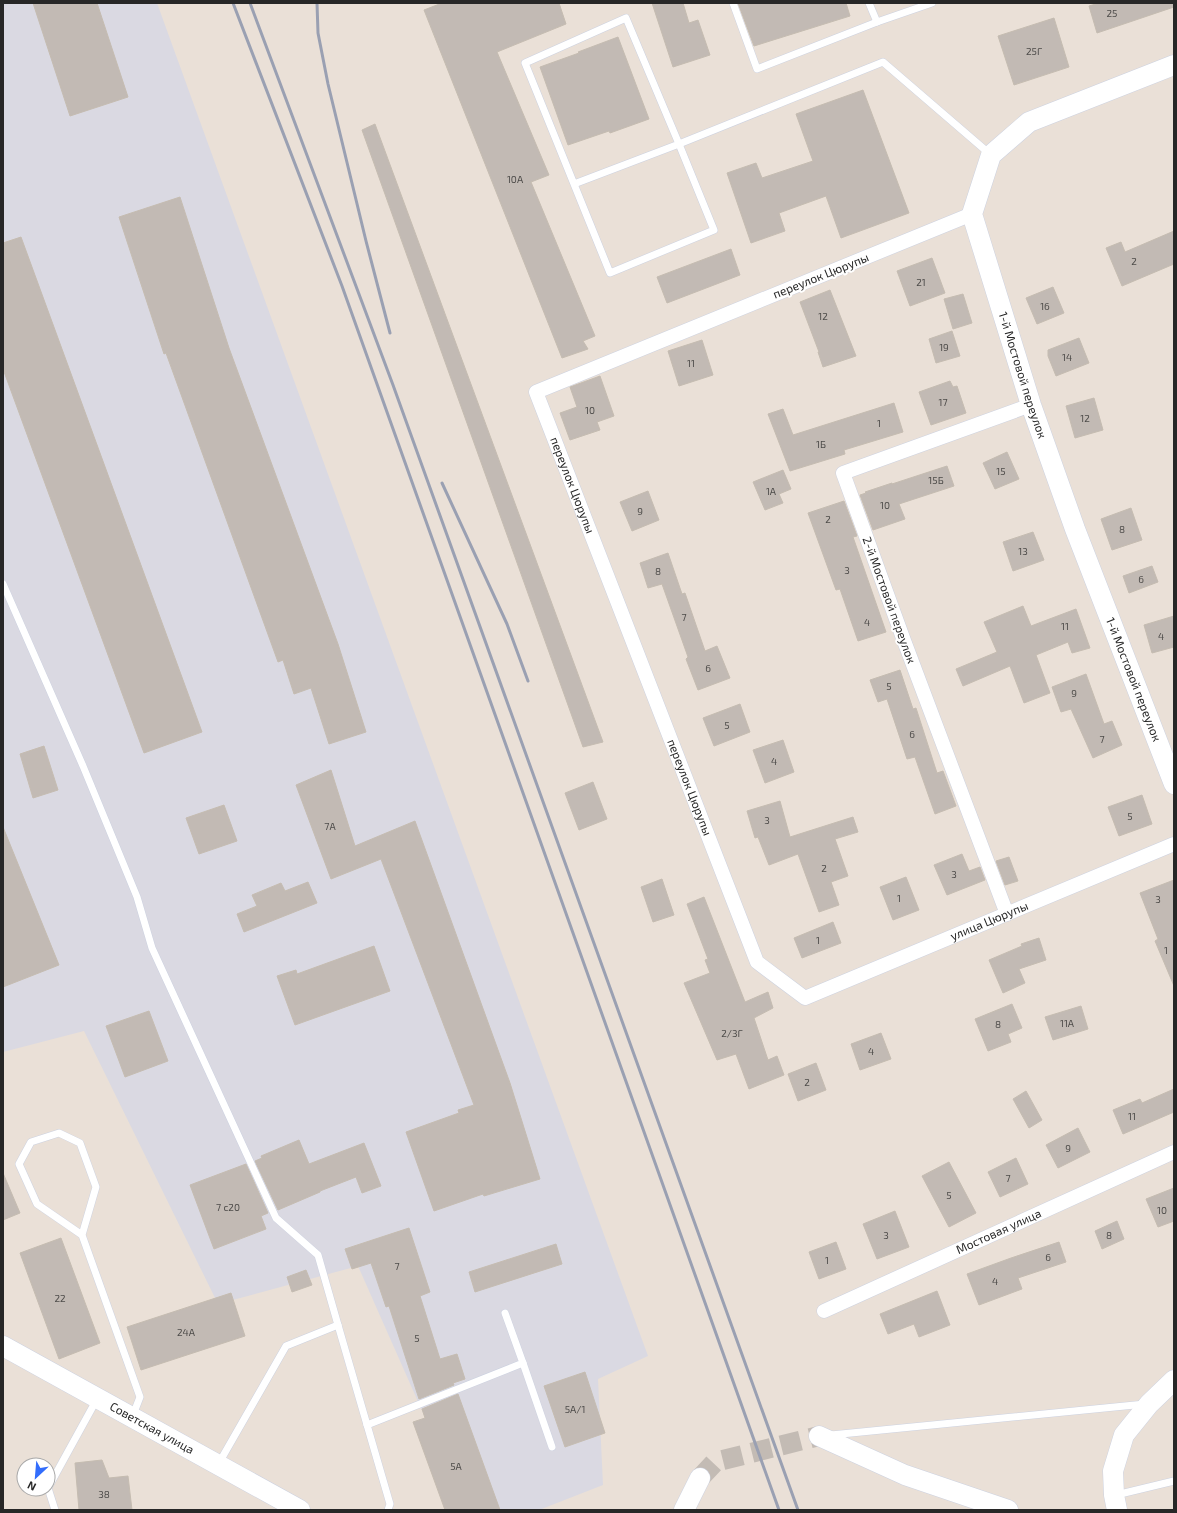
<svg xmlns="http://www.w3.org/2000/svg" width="1177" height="1513" font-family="'Exo 2',sans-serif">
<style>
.industrial{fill:#dad9e2}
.building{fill:#c2bab4;stroke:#c5bcb1}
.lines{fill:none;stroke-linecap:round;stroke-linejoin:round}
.secondary-tunnel{stroke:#c3bbb4;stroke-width:20;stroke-dasharray:20 10;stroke-linecap:butt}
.lane-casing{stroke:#cdd2e0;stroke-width:8}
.street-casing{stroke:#cdd2e0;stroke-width:15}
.secondary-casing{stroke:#cdd2e0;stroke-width:21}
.lane{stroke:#fff;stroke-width:7}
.street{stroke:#fff;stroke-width:14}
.secondary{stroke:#fff;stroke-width:20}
.rail{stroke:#9aa0b2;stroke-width:3}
.labels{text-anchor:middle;stroke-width:4;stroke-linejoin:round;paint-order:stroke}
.number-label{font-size:10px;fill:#4e4c4a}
.street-label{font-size:12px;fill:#272727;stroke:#fff}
</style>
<rect width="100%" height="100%" fill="#eae0d7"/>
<path class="industrial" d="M 3,3 L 157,3 L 648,1356 L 598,1379 L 603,1485 L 539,1510 L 466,1510 L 358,1266 L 218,1304 L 84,1031 L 3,1052 Z"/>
<g class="building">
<path d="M 33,3 L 97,3 L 128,97 L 70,116 Z"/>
<path d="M 442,3 L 559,3 L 566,24 L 497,52 L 549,175 L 531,182 L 595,336 L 583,341 L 588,349 L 562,358 L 424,10 Z"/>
<path d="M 652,3 L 683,3 L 689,23 L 698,20 L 710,55 L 673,67 Z"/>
<path d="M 738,3 L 846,3 L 850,16 L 754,46 Z"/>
<path d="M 1099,3 L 1174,3 L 1174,7 L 1097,33 L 1089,6 Z"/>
<path d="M 1054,18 L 1069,67 L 1014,85 L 998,36 Z"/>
<path d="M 618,37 L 649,119 L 610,133 L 609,131 L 568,145 L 540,67 L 579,53 L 578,52 Z"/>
<path d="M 863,90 L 909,213 L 841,238 L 826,196 L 779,213 L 785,231 L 751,243 L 727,173 L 756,163 L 762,178 L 813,161 L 796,114 Z"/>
<path d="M 375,124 L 603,742 L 583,747 L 362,130 Z"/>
<path d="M 180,197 L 229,348 L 338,644 L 366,732 L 329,744 L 311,688 L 294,694 L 283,660 L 278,662 L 166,353 L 164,354 L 119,217 Z"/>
<path d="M 1174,231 L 1174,264 L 1122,286 L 1106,248 L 1121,242 L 1125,252 Z"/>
<path d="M 21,237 L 202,732 L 144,753 L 3,369 L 3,243 Z"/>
<path d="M 731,249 L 740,275 L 667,303 L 657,277 Z"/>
<path d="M 932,258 L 945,293 L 910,306 L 897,271 Z"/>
<path d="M 1053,287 L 1064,313 L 1037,324 L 1026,298 Z"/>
<path d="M 830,290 L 856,356 L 823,367 L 818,352 L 819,352 L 800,302 Z"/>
<path d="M 963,294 L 972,323 L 953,329 L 944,299 Z"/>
<path d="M 952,331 L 960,356 L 936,363 L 929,339 Z"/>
<path d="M 1079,338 L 1089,363 L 1056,376 L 1048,356 L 1048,350 Z"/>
<path d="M 702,340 L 713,375 L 679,386 L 668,351 Z"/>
<path d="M 600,376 L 614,416 L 597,422 L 600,430 L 570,440 L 560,413 L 577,407 L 570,387 Z"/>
<path d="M 950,381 L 953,387 L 957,386 L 966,413 L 931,425 L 919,392 Z"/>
<path d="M 1094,398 L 1103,430 L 1075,438 L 1066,406 Z"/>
<path d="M 894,403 L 903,432 L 844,450 L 845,454 L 790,471 L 768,414 L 783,409 L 793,435 Z"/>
<path d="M 1007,452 L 1019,479 L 995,489 L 983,463 Z"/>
<path d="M 947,466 L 954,486 L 899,504 L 905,519 L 873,530 L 860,495 L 866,493 L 865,492 L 892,483 L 892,484 Z"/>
<path d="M 783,470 L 791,489 L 779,494 L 783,503 L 765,510 L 753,482 Z"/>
<path d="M 648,491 L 659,520 L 632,531 L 620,502 Z"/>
<path d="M 844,501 L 857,536 L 853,537 L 886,632 L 858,641 L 840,589 L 836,590 L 808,513 Z"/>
<path d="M 1131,508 L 1142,540 L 1112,550 L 1101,519 Z"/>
<path d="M 1033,532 L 1044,560 L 1013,571 L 1003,542 Z"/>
<path d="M 668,553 L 682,594 L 685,593 L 705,651 L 717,646 L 730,678 L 698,690 L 686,659 L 688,657 L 662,584 L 648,588 L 640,563 Z"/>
<path d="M 1152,566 L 1158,582 L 1129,593 L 1123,576 Z"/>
<path d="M 1023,606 L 1031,626 L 1076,609 L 1090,648 L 1072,653 L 1068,642 L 1036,655 L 1050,693 L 1024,703 L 1010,666 L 963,686 L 956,669 L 997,652 L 984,622 Z"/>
<path d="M 1174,616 L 1174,647 L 1152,653 L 1144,625 Z"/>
<path d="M 900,670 L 913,709 L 916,708 L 937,773 L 943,771 L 956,806 L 935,814 L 915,757 L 907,759 L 887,699 L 878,702 L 870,680 Z"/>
<path d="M 1086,674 L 1104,724 L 1112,721 L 1122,745 L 1093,758 L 1071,709 L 1061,712 L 1052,687 Z"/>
<path d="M 740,704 L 750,732 L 714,746 L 703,718 Z"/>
<path d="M 783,740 L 794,772 L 765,783 L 753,750 Z"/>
<path d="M 44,746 L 58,790 L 33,798 L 20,754 Z"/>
<path d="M 331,770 L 355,846 L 415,821 L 510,1083 L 540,1179 L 484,1196 L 483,1194 L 434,1211 L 406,1132 L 459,1113 L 458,1110 L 474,1105 L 381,859 L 331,879 L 296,785 Z"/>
<path d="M 593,782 L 607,819 L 579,830 L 565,793 Z"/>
<path d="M 1142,795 L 1152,824 L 1119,836 L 1108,807 Z"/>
<path d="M 780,801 L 790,837 L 853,817 L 858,832 L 835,839 L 848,876 L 831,882 L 839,905 L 819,912 L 798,854 L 769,865 L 758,837 L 755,838 L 747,811 Z"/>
<path d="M 224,805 L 237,841 L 199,854 L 186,818 Z"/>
<path d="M 3,827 L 59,965 L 3,987 Z"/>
<path d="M 962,854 L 969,871 L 980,867 L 985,880 L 947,895 L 934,865 Z"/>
<path d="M 1009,857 L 1018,881 L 1005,885 L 996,861 Z"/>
<path d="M 906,877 L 919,910 L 893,920 L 880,887 Z"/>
<path d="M 662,879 L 674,915 L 653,922 L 641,887 Z"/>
<path d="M 1174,880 L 1174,986 L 1155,941 L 1158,939 L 1140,893 Z"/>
<path d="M 308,882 L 317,903 L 244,932 L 237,914 L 257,906 L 252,895 L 281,883 L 285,891 Z"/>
<path d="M 704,897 L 745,1002 L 768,992 L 773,1008 L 754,1018 L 768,1060 L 777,1056 L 784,1075 L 749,1089 L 736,1054 L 717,1060 L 684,983 L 710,973 L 705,960 L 708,959 L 687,904 Z"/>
<path d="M 833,922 L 841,943 L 802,958 L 794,938 Z"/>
<path d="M 1039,938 L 1046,960 L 1019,969 L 1025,983 L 1003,993 L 989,960 L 1022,946 L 1021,944 Z"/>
<path d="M 374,946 L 390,991 L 295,1025 L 277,976 L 296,970 L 297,974 Z"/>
<path d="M 1012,1004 L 1022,1028 L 1008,1034 L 1011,1042 L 988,1051 L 975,1019 Z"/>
<path d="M 1081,1006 L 1088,1029 L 1053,1040 L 1045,1017 Z"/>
<path d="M 149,1011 L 168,1061 L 125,1077 L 106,1026 Z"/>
<path d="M 881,1033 L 891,1059 L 860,1070 L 851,1044 Z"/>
<path d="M 816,1063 L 826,1090 L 798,1101 L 788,1074 Z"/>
<path d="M 1174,1089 L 1174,1112 L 1123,1134 L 1113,1110 L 1140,1099 L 1142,1103 Z"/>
<path d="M 1026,1091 L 1042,1120 L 1029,1128 L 1013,1099 Z"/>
<path d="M 1078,1128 L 1090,1152 L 1058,1168 L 1046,1145 Z"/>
<path d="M 299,1140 L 309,1164 L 364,1143 L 381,1186 L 362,1193 L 356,1177 L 320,1191 L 320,1192 L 278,1210 L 255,1161 L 262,1158 L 261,1156 Z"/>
<path d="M 1016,1158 L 1028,1184 L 1000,1197 L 988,1172 Z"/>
<path d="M 949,1162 L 976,1213 L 949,1227 L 922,1176 Z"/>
<path d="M 246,1164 L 268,1213 L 261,1216 L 266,1229 L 214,1249 L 190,1185 Z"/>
<path d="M 3,1173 L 20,1213 L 3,1220 Z"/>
<path d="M 1174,1188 L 1174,1221 L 1158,1227 L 1146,1199 Z"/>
<path d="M 895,1211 L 909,1247 L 877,1259 L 863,1224 Z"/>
<path d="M 1117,1221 L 1124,1239 L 1102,1249 L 1095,1231 Z"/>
<path d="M 409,1228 L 430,1292 L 420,1296 L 440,1359 L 457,1354 L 465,1379 L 453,1383 L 454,1385 L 419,1399 L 389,1306 L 386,1307 L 371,1263 L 352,1269 L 345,1249 Z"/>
<path d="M 61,1238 L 100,1343 L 59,1359 L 20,1253 Z"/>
<path d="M 836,1242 L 846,1269 L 819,1279 L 809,1252 Z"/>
<path d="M 1059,1242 L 1066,1262 L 1018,1278 L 1022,1289 L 979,1305 L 967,1274 L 1011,1258 Z"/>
<path d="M 556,1244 L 562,1264 L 475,1292 L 469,1272 Z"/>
<path d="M 306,1270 L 312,1285 L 292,1292 L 287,1277 Z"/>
<path d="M 937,1291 L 950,1325 L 919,1337 L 914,1324 L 888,1334 L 880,1314 Z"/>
<path d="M 231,1293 L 245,1336 L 141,1370 L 127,1327 Z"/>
<path d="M 585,1372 L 605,1433 L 565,1447 L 544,1386 Z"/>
<path d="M 458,1394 L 500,1510 L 445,1510 L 413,1422 L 425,1418 L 422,1409 Z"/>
<path d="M 102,1460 L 109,1478 L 128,1476 L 132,1510 L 79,1510 L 75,1463 Z"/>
</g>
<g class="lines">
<path class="secondary-tunnel" d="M 700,1478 L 715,1462 L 819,1436"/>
<defs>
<g id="lane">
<path d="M 733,3 L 757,69 L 877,22"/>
<path d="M 869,3 L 877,22 L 932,3"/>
<path d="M 574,184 L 679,144 L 626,18 L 525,63 L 610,273 L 714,230 L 679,144 L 883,62 L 991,155"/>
<path d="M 3,584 L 83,766 L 137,897 L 152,948 L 276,1218 L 318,1255 L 338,1325"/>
<path d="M 82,1235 L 37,1204 L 19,1164 L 31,1142 L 59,1133 L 80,1143 L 96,1187 L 82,1235 L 140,1397 L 133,1415"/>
<path d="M 523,1363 L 552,1447"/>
<path d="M 367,1425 L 523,1363 L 505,1313"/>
<path d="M 831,1435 L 1145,1404"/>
<path d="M 219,1463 L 286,1346 L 338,1325 L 390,1504 L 388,1510"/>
<path d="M 1116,1495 L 1174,1481"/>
<path d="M 55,1510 L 48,1488 L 97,1399"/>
</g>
<g id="street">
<path id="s1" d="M 972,214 L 536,392 L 757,962 L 805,998 L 1174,844"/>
<path d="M 1007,914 L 903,638 L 843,473 L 1031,405"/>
<path id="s2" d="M 824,1311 L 1174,1152"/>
</g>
<g id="secondary">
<path id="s3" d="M 1174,65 L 1029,122 L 991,155 L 972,214 L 1031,405 L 1075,529 L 1174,784"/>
<path id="s4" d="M 3,1346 L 300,1510"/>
<path d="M 819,1436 L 905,1475 L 1008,1510"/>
<path d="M 684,1510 L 700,1478"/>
<path d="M 1117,1510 L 1114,1495 L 1113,1471 L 1124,1435 L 1149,1404 L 1174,1380"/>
</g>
</defs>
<use href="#lane" class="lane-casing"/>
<use href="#street" class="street-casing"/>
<use href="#secondary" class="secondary-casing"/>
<use href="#lane" class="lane"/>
<use href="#street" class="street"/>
<use href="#secondary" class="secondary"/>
<g class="rail">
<path d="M 233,3 L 342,286 L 779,1510"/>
<path d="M 250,3 L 393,385 L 798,1510"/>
<path d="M 317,3 L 318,33 L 328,84 L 366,241 L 390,333"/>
<path d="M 442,483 L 507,624 L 528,681"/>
</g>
</g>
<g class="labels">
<g class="number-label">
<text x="1112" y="17">25</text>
<text x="1034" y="55">25Г</text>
<text x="515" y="183">10А</text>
<text x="1134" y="265">2</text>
<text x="921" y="286">21</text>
<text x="1045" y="310">16</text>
<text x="823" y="320">12</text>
<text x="944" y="351">19</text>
<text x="1067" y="361">14</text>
<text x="691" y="367">11</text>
<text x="943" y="406">17</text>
<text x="590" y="414">10</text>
<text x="1085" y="422">12</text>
<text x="879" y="427">1</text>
<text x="821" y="448">1Б</text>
<text x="1001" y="475">15</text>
<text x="936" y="484">15Б</text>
<text x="771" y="495">1А</text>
<text x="885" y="509">10</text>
<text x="640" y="515">9</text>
<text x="828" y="523">2</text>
<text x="1122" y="533">8</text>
<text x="1023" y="555">13</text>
<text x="847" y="574">3</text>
<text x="658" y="575">8</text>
<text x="1141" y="583">6</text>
<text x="684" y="621">7</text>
<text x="867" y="626">4</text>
<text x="1065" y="630">11</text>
<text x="1161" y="640">4</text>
<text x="708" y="672">6</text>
<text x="889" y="690">5</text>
<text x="1074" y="697">9</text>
<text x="727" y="729">5</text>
<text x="912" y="738">6</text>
<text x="1102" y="743">7</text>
<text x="774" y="765">4</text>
<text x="1130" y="820">5</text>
<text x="767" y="824">3</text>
<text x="330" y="830">7А</text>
<text x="824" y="872">2</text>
<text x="954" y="878">3</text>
<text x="899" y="902">1</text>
<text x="1158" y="903">3</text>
<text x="818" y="944">1</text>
<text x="1166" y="954">1</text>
<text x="1067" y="1027">11А</text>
<text x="998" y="1028">8</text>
<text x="732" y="1037">2/3Г</text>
<text x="871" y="1055">4</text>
<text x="807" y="1086">2</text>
<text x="1132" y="1120">11</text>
<text x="1068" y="1152">9</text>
<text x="1008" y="1182">7</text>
<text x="949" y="1199">5</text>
<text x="228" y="1211">7 с20</text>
<text x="1162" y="1214">10</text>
<text x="886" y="1239">3</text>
<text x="1109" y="1239">8</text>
<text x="1048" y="1261">6</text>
<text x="827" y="1264">1</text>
<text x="397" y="1270">7</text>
<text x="995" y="1285">4</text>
<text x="60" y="1302">22</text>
<text x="186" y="1336">24А</text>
<text x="417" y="1342">5</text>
<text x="575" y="1413">5А/1</text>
<text x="456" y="1470">5А</text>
<text x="104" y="1498">38</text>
</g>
<g class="street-label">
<text transform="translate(821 276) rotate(-22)" y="4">переулок Цюрупы</text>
<text dy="4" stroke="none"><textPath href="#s3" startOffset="437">1-й Мостовой переулок</textPath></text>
<text dy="4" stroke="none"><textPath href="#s1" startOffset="571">переулок Цюрупы</textPath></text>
<text transform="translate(889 600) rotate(70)" y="4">2-й Мостовой переулок</text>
<text dy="4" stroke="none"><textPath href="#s3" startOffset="761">1-й Мостовой переулок</textPath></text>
<text dy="4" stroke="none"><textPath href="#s1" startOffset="895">переулок Цюрупы</textPath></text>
<text dy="4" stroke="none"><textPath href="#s1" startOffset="1342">улица Цюрупы</textPath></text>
<text dy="4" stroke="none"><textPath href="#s2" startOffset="192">Мостовая улица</textPath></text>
<text dy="4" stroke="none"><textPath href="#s4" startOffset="170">Советская улица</textPath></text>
</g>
</g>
<rect width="1177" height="1513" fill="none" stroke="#272727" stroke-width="8"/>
<g transform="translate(36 1477) rotate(206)"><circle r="19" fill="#ffffff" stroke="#a9a9a9"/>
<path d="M0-3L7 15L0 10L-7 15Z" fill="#326dfc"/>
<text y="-6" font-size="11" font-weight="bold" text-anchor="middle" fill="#272727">N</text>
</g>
</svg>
